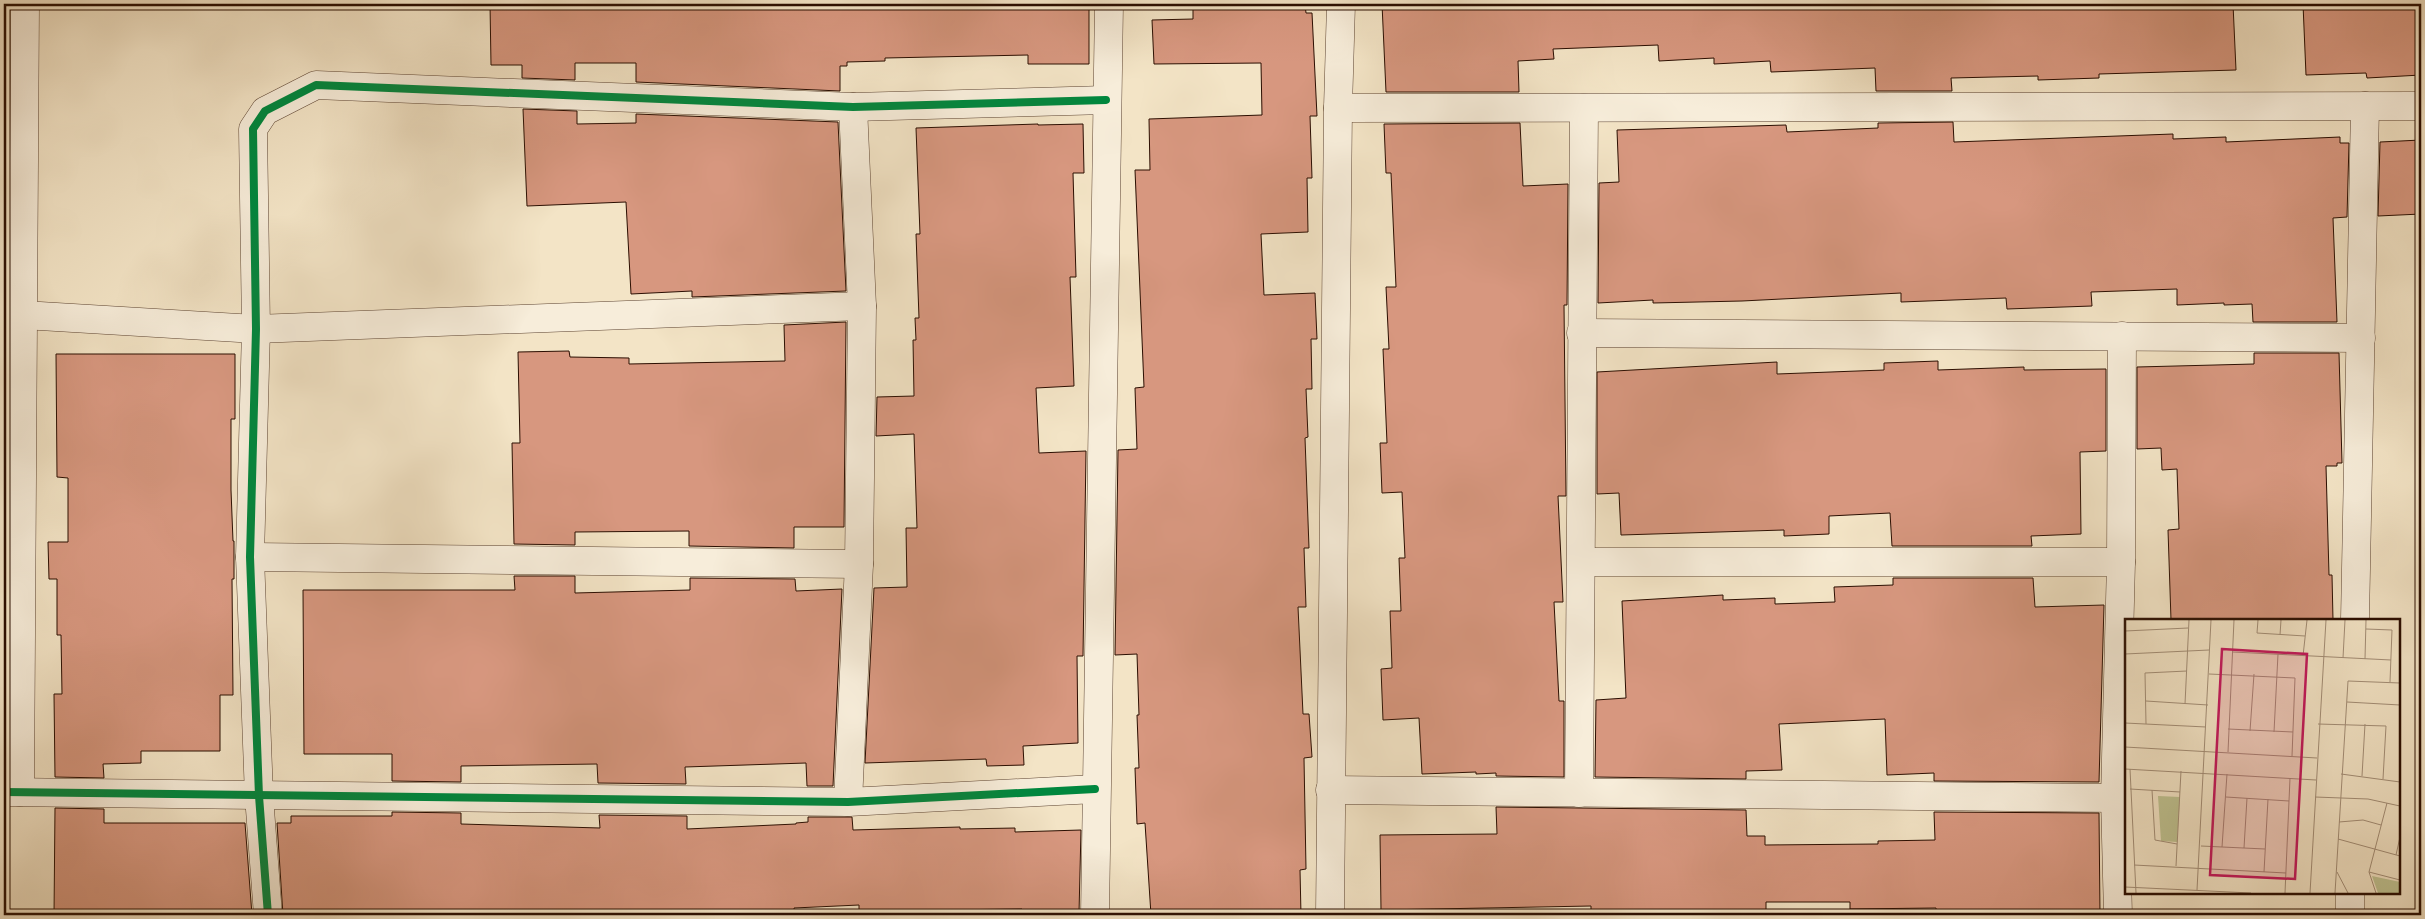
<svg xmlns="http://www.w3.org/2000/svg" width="2425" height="919" font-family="'IM FELL Great Primer',serif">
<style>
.building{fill:#d7977f;stroke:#2b0e01}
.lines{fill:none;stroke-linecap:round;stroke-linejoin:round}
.minor-casing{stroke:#5d4432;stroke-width:29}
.minor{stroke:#f7edda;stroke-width:28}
.cycleway-casing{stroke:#f7edda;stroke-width:11}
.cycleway{stroke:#00873e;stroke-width:8}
.inset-road{fill:none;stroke:#a38e77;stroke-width:1}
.view{fill:#c2185b;fill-opacity:0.15;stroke:#c2185b;stroke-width:2.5}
.inset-edge{fill:none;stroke:#2b0e01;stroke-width:2.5}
</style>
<rect width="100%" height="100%" fill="#f3e4c6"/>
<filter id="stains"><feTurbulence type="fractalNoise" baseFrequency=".004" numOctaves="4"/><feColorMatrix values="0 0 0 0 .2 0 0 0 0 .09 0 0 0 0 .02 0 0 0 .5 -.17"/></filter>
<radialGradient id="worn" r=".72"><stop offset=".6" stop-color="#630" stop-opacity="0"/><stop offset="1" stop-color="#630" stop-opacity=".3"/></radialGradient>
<g class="building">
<path d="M 490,4 L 1089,4 L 1089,64 L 1028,64 L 1028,55 L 885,58 L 885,61 L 847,62 L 847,66 L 840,66 L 840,91 L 636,82 L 636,63 L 575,63 L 575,80 L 522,78 L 522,65 L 491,65 Z"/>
<path d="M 1193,4 L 1305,4 L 1306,13 L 1312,13 L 1317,116 L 1310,116 L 1312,178 L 1307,178 L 1308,232 L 1261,234 L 1264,295 L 1315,293 L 1317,339 L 1311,339 L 1312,389 L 1306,389 L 1308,437 L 1305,438 L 1309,548 L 1304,548 L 1306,607 L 1298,607 L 1303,714 L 1309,714 L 1312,757 L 1304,758 L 1306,869 L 1300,870 L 1301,915 L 1151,915 L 1145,823 L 1137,824 L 1135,768 L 1139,768 L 1137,715 L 1139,715 L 1137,654 L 1115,655 L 1118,450 L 1137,449 L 1135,388 L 1144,387 L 1135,170 L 1150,170 L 1149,119 L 1262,115 L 1261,63 L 1154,64 L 1152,20 L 1193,19 Z"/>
<path d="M 1382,4 L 2233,4 L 2236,70 L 2099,74 L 2099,78 L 2038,80 L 2038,76 L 1951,78 L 1952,91 L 1876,91 L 1875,68 L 1771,72 L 1770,61 L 1714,64 L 1714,58 L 1659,61 L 1658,45 L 1553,49 L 1554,59 L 1518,61 L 1519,92 L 1386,92 Z"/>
<path d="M 2303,4 L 2421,4 L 2421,75 L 2367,78 L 2366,73 L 2306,75 Z"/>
<path d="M 523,109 L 577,111 L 577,124 L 636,123 L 636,114 L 838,122 L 846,291 L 692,297 L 692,291 L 631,294 L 626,202 L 527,206 Z"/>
<path d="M 1953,122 L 1954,142 L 2173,134 L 2173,139 L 2226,137 L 2226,142 L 2340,137 L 2340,143 L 2349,143 L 2347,217 L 2333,218 L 2337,322 L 2253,322 L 2252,304 L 2224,305 L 2224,303 L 2177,305 L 2177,289 L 2091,292 L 2092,306 L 2007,309 L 2006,298 L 1901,302 L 1901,293 L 1742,301 L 1653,303 L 1653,300 L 1598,303 L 1599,183 L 1619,182 L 1617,130 L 1786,125 L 1787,132 L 1878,128 L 1878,123 Z"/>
<path d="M 1520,123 L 1523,186 L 1568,184 L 1567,305 L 1564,305 L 1566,496 L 1558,496 L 1563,602 L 1554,602 L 1559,701 L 1564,701 L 1564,777 L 1496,776 L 1496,773 L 1476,774 L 1476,772 L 1422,774 L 1419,718 L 1383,720 L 1381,669 L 1392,668 L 1390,611 L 1401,611 L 1399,558 L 1405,558 L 1402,492 L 1382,493 L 1380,443 L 1387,443 L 1383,349 L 1389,349 L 1386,287 L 1396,287 L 1391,173 L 1386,173 L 1384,124 Z"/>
<path d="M 1038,124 L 1038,125 L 1083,124 L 1084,173 L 1073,173 L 1076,277 L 1070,277 L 1074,386 L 1036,388 L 1039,453 L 1086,451 L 1083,656 L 1077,656 L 1078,743 L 1023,746 L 1024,765 L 987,766 L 986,759 L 865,763 L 874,588 L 907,587 L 906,528 L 917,528 L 914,434 L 876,436 L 877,397 L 914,396 L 913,340 L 916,340 L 915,318 L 919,318 L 916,234 L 920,234 L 916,128 Z"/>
<path d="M 2421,140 L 2421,214 L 2378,216 L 2380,142 Z"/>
<path d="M 846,322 L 844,527 L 794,527 L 794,548 L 689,546 L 689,531 L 575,532 L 575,545 L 514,544 L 512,443 L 520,443 L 518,352 L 569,351 L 570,357 L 629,358 L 629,364 L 785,361 L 784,325 Z"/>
<path d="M 2254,353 L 2339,353 L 2342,463 L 2337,463 L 2337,466 L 2326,466 L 2329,575 L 2332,575 L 2333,620 L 2171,620 L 2168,530 L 2179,529 L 2177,469 L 2162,470 L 2161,448 L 2137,449 L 2137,367 L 2254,364 Z"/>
<path d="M 56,354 L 235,354 L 235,419 L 231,419 L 231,490 L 233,541 L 234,541 L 234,579 L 232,579 L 233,695 L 220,695 L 220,751 L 141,751 L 141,763 L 103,764 L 104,778 L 55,777 L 54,694 L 62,694 L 61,635 L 57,635 L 57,579 L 49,579 L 48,542 L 68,542 L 68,478 L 57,477 Z"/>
<path d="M 1938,361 L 1938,370 L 2024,367 L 2024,370 L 2106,369 L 2106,451 L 2080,452 L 2081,534 L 2031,536 L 2032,546 L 1892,546 L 1890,513 L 1829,516 L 1829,534 L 1784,536 L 1784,530 L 1621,535 L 1619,493 L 1597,494 L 1597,372 L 1777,362 L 1777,374 L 1884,370 L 1884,363 Z"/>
<path d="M 514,576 L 575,576 L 575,593 L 690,590 L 690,578 L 795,579 L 796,591 L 842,589 L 833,786 L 807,786 L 806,763 L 685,767 L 686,784 L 598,783 L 597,764 L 461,766 L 461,782 L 392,781 L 392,754 L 304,754 L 303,590 L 515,590 Z"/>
<path d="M 1893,578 L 2033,578 L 2035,607 L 2104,605 L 2099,782 L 1934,781 L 1934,773 L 1887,775 L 1885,719 L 1779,724 L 1782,770 L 1746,771 L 1746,779 L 1595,777 L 1596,700 L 1626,698 L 1622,601 L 1723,595 L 1723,600 L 1775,598 L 1775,604 L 1835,602 L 1834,587 L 1893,585 Z"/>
<path d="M 1496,807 L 1746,810 L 1747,836 L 1765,836 L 1765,845 L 1878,844 L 1878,841 L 1935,840 L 1934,812 L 2099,813 L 2100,915 L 1989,914 L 1989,912 L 1936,912 L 1936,908 L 1850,909 L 1850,902 L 1766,902 L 1766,913 L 1665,913 L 1665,910 L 1591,910 L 1591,906 L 1381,910 L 1380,835 L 1497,834 Z"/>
<path d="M 55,808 L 104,809 L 104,823 L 245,823 L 252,915 L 54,915 Z"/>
<path d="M 392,812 L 461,813 L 461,824 L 600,828 L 599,815 L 687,816 L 687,829 L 796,824 L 796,823 L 808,822 L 808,817 L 852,817 L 853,830 L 960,827 L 960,829 L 1015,828 L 1015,832 L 1081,830 L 1079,913 L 1023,915 L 1022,909 L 859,911 L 859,905 L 794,908 L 795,915 L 739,915 L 739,910 L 636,915 L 283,915 L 277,823 L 291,823 L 291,816 L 392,816 Z"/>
</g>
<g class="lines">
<defs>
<g id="minor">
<path d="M 1338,108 L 2421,106"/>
<path d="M 23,315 L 256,329 L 862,306"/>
<path d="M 1581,333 L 2361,338"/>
<path d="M 250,557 L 859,564"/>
<path d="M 1582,562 L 2121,562"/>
<path d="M 2355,620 L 2365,106"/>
<path d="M 1330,790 L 2115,798"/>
<path d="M 4,792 L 848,802 L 1095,789"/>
<path d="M 20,792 L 25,4"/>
<path d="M 1579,793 C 1582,565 1581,336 1584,108"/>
<path d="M 848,802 L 859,564 L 862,306 L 853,107"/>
<path d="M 268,915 L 259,796 L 250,557 L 256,329 L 253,129 L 265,111 L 316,85 L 853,107 L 1106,100"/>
<path d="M 1095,915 L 1109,4"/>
<path d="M 1330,915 L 1338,108 L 1341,4"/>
<path d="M 2118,915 L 2115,798 L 2121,562 L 2122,336"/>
<path d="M 2350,915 L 2350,893"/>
</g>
</defs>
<use href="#minor" class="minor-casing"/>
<use href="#minor" class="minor"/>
<defs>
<g id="cycleway">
<path d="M 4,792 L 848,802 L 1095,789"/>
<path d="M 268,915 L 259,796 L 250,557 L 256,329 L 253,129 L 265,111 L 316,85 L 853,107 L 1106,100"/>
</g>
</defs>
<use href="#cycleway" class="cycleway-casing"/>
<use href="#cycleway" class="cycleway"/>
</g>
<g transform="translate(2125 619)">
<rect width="275" height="275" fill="#f3e4c6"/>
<path d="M 33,177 L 55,178 L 52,223 L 36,222 ZM 247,257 L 275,263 L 275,274 L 253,274 Z" fill="#bfc392"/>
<path class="inset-road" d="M 133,1 L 132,14 L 180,17M 241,10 L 267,11 L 265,63M 0,12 L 63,9M 155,16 L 156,1M 108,33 L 266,41M 0,35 L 84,31M 178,37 L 182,1M 218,39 L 220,1M 240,40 L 241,1M 84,55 L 170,59 L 167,137M 21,82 L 83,86M 222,83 L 275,86M 60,85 L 64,1M 0,104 L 81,108M 21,105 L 20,54 L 62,52M 193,105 L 261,107 L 258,160M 103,110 L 168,113M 125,112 L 129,55M 149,113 L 153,35M 0,128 L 192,139M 103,133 L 109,1M 0,150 L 191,161M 5,150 L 11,274M 216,155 L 275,163M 237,157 L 240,105M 5,170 L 55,173M 27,171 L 30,221 L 52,225M 101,178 L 164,182M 190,178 L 243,180 L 275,187M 214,203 L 238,201 L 256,206M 213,220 L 275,237M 76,227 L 140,230M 97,228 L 102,155M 119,229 L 122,179M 271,236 L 275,218M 9,246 L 161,254M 51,247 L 56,152M 139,253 L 143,180M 212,253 L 223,274M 244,253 L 275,261M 0,268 L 126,274M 72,271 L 86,1M 160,274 L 165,159M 185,274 L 201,1M 210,274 L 223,62 L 275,64M 251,274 L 244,253 L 262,184"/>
<path class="view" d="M 97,30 L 182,35 L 170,260 L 85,256 Z"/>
<rect width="275" height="275" class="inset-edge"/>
</g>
<rect width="2425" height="919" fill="none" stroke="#f3e4c6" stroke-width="20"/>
<rect x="5" y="5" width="2415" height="909" fill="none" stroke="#2b0e01" stroke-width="2.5"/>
<rect x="10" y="10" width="2405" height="899" fill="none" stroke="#2b0e01"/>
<rect width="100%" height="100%" filter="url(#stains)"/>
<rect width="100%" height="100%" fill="url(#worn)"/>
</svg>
